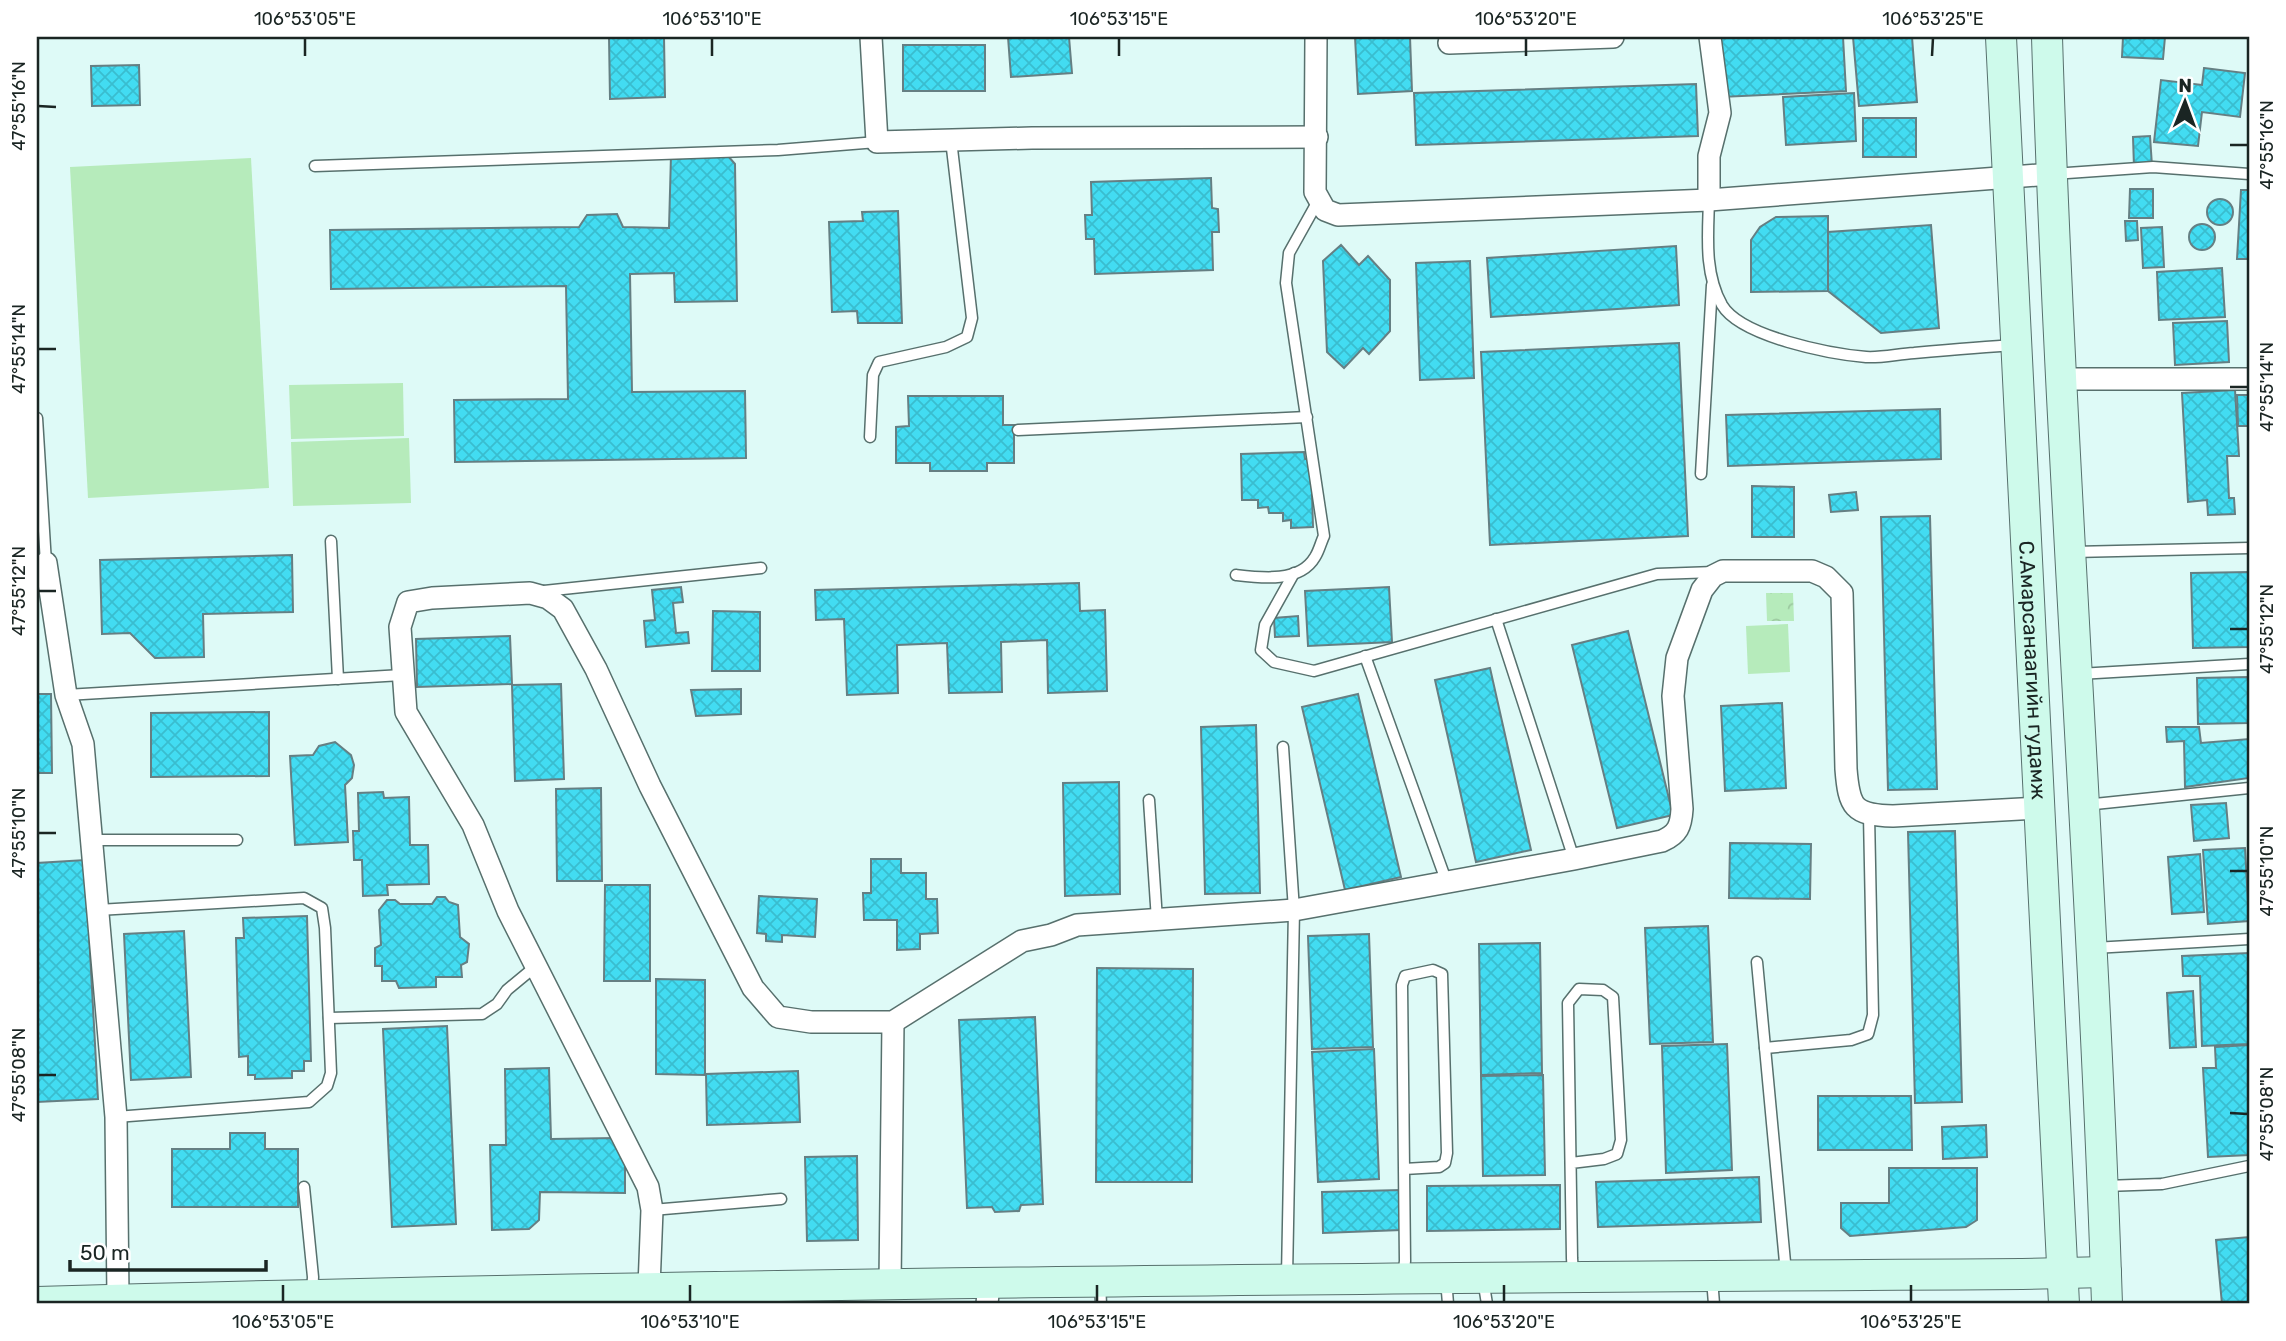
<svg xmlns="http://www.w3.org/2000/svg" width="2286" height="1341" font-family="Rubik,sans-serif">
<style>
.grass{fill:#b6ebbb}
.park{fill:url(#park-crowns)}
.building{fill:url(#building-cross-hatch);stroke:#657f83;stroke-width:2}
.lines{fill:none;stroke-linecap:round;stroke-linejoin:round}
.service-casing{stroke:#57706d;stroke-width:13}
.minor-casing{stroke:#57706d;stroke-width:24}
.secondary-casing{stroke:#57706d;stroke-width:32}
.service{stroke:#fff;stroke-width:10}
.minor{stroke:#fff;stroke-width:21}
.secondary{stroke:#cefaeb;stroke-width:30}
.ticks{fill:none;stroke:#1a2523;stroke-width:2.5}
.labels{text-anchor:middle;stroke-width:5;stroke-linejoin:round;paint-order:stroke}
.street-label{font-size:21px;fill:#1a2523;stroke:#fff}
.neatline{fill:none;stroke:#1a2523;stroke-width:2.5}
.ticks-label{font-size:18px;text-anchor:middle;fill:#1a2523}
</style>
<defs>
<pattern id="park-crowns" width="20" height="18" patternUnits="userSpaceOnUse" patternTransform="scale(1.75)"><rect width="20" height="18" fill="#b6ebbb"/><path d="M2 6a3 3 0 1 1 6 0M12 15a3 3 0 1 1 6 0" fill="none" stroke="#9cc9a0"/></pattern>
<pattern id="building-cross-hatch" width="8" height="8" patternUnits="userSpaceOnUse" patternTransform="scale(1.75)"><rect width="8" height="8" fill="#42dcf2"/><path d="M0 0l8 8M0 8l8-8" fill="none" stroke="#39bdcf"/></pattern>
</defs>
<rect width="100%" height="100%" fill="#defaf7"/>
<g class="grass">
<path d="M 251,158 L 269,488 L 88,498 L 70,167 Z"/>
<path d="M 403,383 L 404,436 L 291,439 L 289,385 Z"/>
<path d="M 409,438 L 411,503 L 293,506 L 291,442 Z"/>
<path d="M 1788,624 L 1790,672 L 1748,674 L 1746,626 Z"/>
</g>
<path class="park" d="M 1766,593 L 1793,593 L 1794,621 L 1767,621 Z"/>
<g class="building">
<path d="M 609,37 L 664,37 L 665,97 L 610,99 Z"/>
<path d="M 1008,37 L 1069,37 L 1072,73 L 1011,77 Z"/>
<path d="M 1355,37 L 1410,37 L 1412,91 L 1358,94 Z"/>
<path d="M 1719,37 L 1843,37 L 1846,91 L 1721,97 Z"/>
<path d="M 1853,37 L 1912,37 L 1917,102 L 1859,106 Z"/>
<path d="M 2123,37 L 2165,37 L 2163,59 L 2122,57 Z"/>
<rect x="903" y="45" width="82" height="46"/>
<path d="M 139,65 L 140,105 L 92,106 L 91,66 Z"/>
<path d="M 2204,68 L 2245,73 L 2240,117 L 2202,112 L 2198,146 L 2154,142 L 2161,80 L 2202,85 Z"/>
<path d="M 1696,84 L 1698,136 L 1416,145 L 1414,93 Z"/>
<path d="M 1854,93 L 1856,141 L 1786,145 L 1783,97 Z"/>
<rect x="1863" y="118" width="53" height="39"/>
<path d="M 2150,136 L 2152,166 L 2134,167 L 2133,137 Z"/>
<path d="M 671,155 L 728,156 L 735,164 L 737,301 L 675,302 L 674,273 L 630,274 L 632,392 L 745,391 L 746,458 L 455,462 L 454,400 L 568,399 L 566,286 L 331,289 L 330,230 L 579,227 L 587,215 L 617,214 L 623,227 L 669,228 Z"/>
<path d="M 1211,178 L 1212,208 L 1218,209 L 1219,232 L 1212,232 L 1213,270 L 1095,274 L 1094,239 L 1086,239 L 1085,215 L 1092,215 L 1091,182 Z"/>
<path d="M 2130,189 L 2153,189 L 2153,218 L 2129,218 Z"/>
<path d="M 2241,190 L 2249,190 L 2249,259 L 2237,259 Z"/>
<circle cx="2220" cy="212" r="13"/>
<path d="M 898,211 L 902,323 L 858,323 L 857,311 L 832,312 L 829,222 L 863,221 L 862,212 Z"/>
<path d="M 1828,216 L 1828,291 L 1751,292 L 1751,240 L 1760,227 L 1776,217 Z"/>
<path d="M 2125,221 L 2137,221 L 2138,240 L 2126,241 Z"/>
<circle cx="2202" cy="237" r="13"/>
<path d="M 1931,225 L 1939,328 L 1881,333 L 1828,291 L 1828,232 Z"/>
<path d="M 2162,227 L 2164,267 L 2143,268 L 2141,228 Z"/>
<path d="M 1341,245 L 1359,265 L 1368,256 L 1390,280 L 1390,331 L 1369,354 L 1363,348 L 1344,368 L 1327,352 L 1323,261 Z"/>
<path d="M 1676,246 L 1679,305 L 1491,317 L 1487,258 Z"/>
<path d="M 1470,261 L 1474,378 L 1420,380 L 1416,263 Z"/>
<path d="M 2222,268 L 2225,317 L 2159,320 L 2157,272 Z"/>
<path d="M 2227,321 L 2229,362 L 2175,365 L 2173,323 Z"/>
<path d="M 1679,343 L 1688,536 L 1490,545 L 1481,352 Z"/>
<path d="M 2235,390 L 2239,456 L 2227,456 L 2229,498 L 2234,498 L 2235,514 L 2208,515 L 2207,500 L 2188,502 L 2182,393 Z"/>
<path d="M 2237,395 L 2249,395 L 2249,426 L 2238,426 Z"/>
<path d="M 908,396 L 1003,396 L 1003,425 L 1014,425 L 1014,463 L 987,463 L 987,471 L 930,471 L 930,463 L 896,463 L 896,427 L 909,426 Z"/>
<path d="M 1940,409 L 1941,459 L 1728,466 L 1726,415 Z"/>
<path d="M 1304,452 L 1305,459 L 1311,460 L 1313,527 L 1291,528 L 1291,520 L 1283,521 L 1283,513 L 1269,513 L 1268,507 L 1258,508 L 1258,500 L 1242,500 L 1241,454 Z"/>
<path d="M 1752,486 L 1794,487 L 1794,537 L 1752,537 Z"/>
<path d="M 1856,492 L 1858,510 L 1831,512 L 1829,495 Z"/>
<path d="M 1930,516 L 1937,789 L 1888,790 L 1881,517 Z"/>
<path d="M 292,555 L 293,612 L 203,614 L 204,657 L 155,658 L 130,633 L 102,634 L 100,560 Z"/>
<path d="M 2249,572 L 2249,647 L 2193,648 L 2191,573 Z"/>
<path d="M 1079,583 L 1080,611 L 1105,610 L 1107,691 L 1048,693 L 1047,640 L 1001,642 L 1002,692 L 949,693 L 947,643 L 897,645 L 898,693 L 847,695 L 844,619 L 816,620 L 815,590 Z"/>
<path d="M 681,587 L 683,602 L 673,603 L 676,633 L 688,632 L 689,643 L 646,647 L 644,621 L 655,620 L 652,590 Z"/>
<path d="M 1389,587 L 1392,642 L 1308,646 L 1305,591 Z"/>
<path d="M 713,611 L 760,612 L 760,671 L 712,671 Z"/>
<path d="M 1298,616 L 1299,636 L 1275,637 L 1274,618 Z"/>
<path d="M 1628,631 L 1673,815 L 1617,828 L 1572,645 Z"/>
<path d="M 510,636 L 512,684 L 417,687 L 416,639 Z"/>
<path d="M 1490,668 L 1531,850 L 1476,862 L 1435,680 Z"/>
<path d="M 2249,677 L 2249,723 L 2198,724 L 2197,678 Z"/>
<path d="M 561,684 L 564,779 L 515,781 L 512,685 Z"/>
<path d="M 741,689 L 741,714 L 696,716 L 691,690 Z"/>
<path d="M 37,694 L 51,694 L 52,773 L 37,773 Z"/>
<path d="M 1358,694 L 1401,877 L 1345,890 L 1302,707 Z"/>
<path d="M 1782,703 L 1786,788 L 1725,791 L 1721,706 Z"/>
<path d="M 269,712 L 269,776 L 151,777 L 151,713 Z"/>
<path d="M 1256,725 L 1260,893 L 1205,894 L 1201,727 Z"/>
<path d="M 2166,727 L 2199,727 L 2201,743 L 2249,739 L 2249,778 L 2185,787 L 2184,741 L 2167,742 Z"/>
<path d="M 335,742 L 351,755 L 354,765 L 352,778 L 345,785 L 348,842 L 295,845 L 290,756 L 313,755 L 319,746 Z"/>
<path d="M 1119,782 L 1120,894 L 1065,896 L 1063,783 Z"/>
<path d="M 601,788 L 602,881 L 557,881 L 556,789 Z"/>
<path d="M 383,792 L 384,798 L 409,797 L 410,845 L 428,845 L 429,884 L 387,885 L 388,895 L 363,896 L 362,860 L 354,860 L 353,831 L 359,831 L 358,793 Z"/>
<path d="M 2226,803 L 2229,838 L 2194,841 L 2191,805 Z"/>
<path d="M 1955,831 L 1962,1102 L 1915,1103 L 1908,832 Z"/>
<path d="M 1730,843 L 1811,844 L 1810,899 L 1729,898 Z"/>
<path d="M 2245,848 L 2249,921 L 2208,924 L 2203,850 Z"/>
<path d="M 2200,854 L 2204,912 L 2172,914 L 2168,857 Z"/>
<path d="M 871,859 L 901,859 L 901,873 L 926,873 L 926,899 L 937,899 L 938,933 L 920,934 L 920,949 L 897,950 L 897,920 L 864,920 L 863,893 L 871,893 Z"/>
<path d="M 85,860 L 98,1099 L 37,1102 L 37,863 Z"/>
<path d="M 605,885 L 650,885 L 650,981 L 604,981 Z"/>
<path d="M 759,896 L 817,899 L 815,937 L 782,935 L 782,942 L 766,941 L 766,934 L 757,933 Z"/>
<path d="M 437,897 L 445,897 L 449,902 L 458,905 L 460,937 L 469,944 L 467,962 L 461,965 L 462,977 L 436,977 L 436,987 L 399,988 L 396,981 L 382,981 L 382,966 L 375,966 L 375,948 L 381,945 L 379,910 L 387,900 L 395,900 L 400,904 L 432,904 Z"/>
<path d="M 307,916 L 311,1061 L 304,1061 L 304,1071 L 292,1071 L 292,1078 L 255,1079 L 255,1075 L 248,1075 L 248,1056 L 239,1057 L 236,938 L 244,938 L 243,918 Z"/>
<path d="M 1708,926 L 1713,1042 L 1650,1044 L 1645,928 Z"/>
<path d="M 184,931 L 191,1077 L 131,1080 L 124,934 Z"/>
<path d="M 1369,934 L 1373,1047 L 1312,1049 L 1308,936 Z"/>
<path d="M 1540,943 L 1542,1073 L 1481,1075 L 1479,944 Z"/>
<path d="M 2249,953 L 2249,1044 L 2202,1046 L 2200,976 L 2183,976 L 2182,956 Z"/>
<path d="M 1097,968 L 1193,969 L 1192,1182 L 1096,1182 Z"/>
<path d="M 656,979 L 705,980 L 705,1075 L 656,1074 Z"/>
<path d="M 2193,991 L 2196,1047 L 2170,1048 L 2167,993 Z"/>
<path d="M 1035,1017 L 1043,1204 L 1021,1205 L 1019,1211 L 995,1212 L 992,1207 L 967,1208 L 959,1020 Z"/>
<path d="M 447,1026 L 456,1224 L 392,1227 L 383,1029 Z"/>
<path d="M 1727,1044 L 1732,1170 L 1666,1173 L 1662,1046 Z"/>
<path d="M 2249,1045 L 2249,1155 L 2208,1157 L 2203,1068 L 2216,1068 L 2215,1047 Z"/>
<path d="M 1374,1049 L 1379,1179 L 1318,1182 L 1312,1052 Z"/>
<path d="M 549,1068 L 551,1139 L 616,1138 L 625,1152 L 625,1193 L 540,1192 L 539,1220 L 529,1229 L 492,1230 L 490,1145 L 506,1145 L 505,1069 Z"/>
<path d="M 798,1071 L 800,1122 L 707,1125 L 706,1074 Z"/>
<path d="M 1543,1075 L 1545,1175 L 1483,1176 L 1481,1076 Z"/>
<path d="M 1818,1096 L 1911,1096 L 1912,1150 L 1818,1150 Z"/>
<path d="M 1986,1125 L 1987,1157 L 1943,1159 L 1942,1127 Z"/>
<path d="M 230,1133 L 265,1133 L 265,1149 L 298,1149 L 298,1207 L 172,1207 L 172,1149 L 230,1149 Z"/>
<path d="M 857,1156 L 858,1240 L 807,1241 L 805,1157 Z"/>
<path d="M 1889,1168 L 1977,1168 L 1977,1220 L 1966,1227 L 1850,1236 L 1841,1228 L 1841,1203 L 1889,1203 Z"/>
<path d="M 1759,1177 L 1761,1222 L 1598,1227 L 1596,1182 Z"/>
<path d="M 1560,1185 L 1560,1229 L 1427,1231 L 1427,1186 Z"/>
<path d="M 1400,1190 L 1401,1230 L 1323,1233 L 1322,1192 Z"/>
<path d="M 2249,1237 L 2249,1304 L 2222,1304 L 2216,1240 Z"/>
</g>
<g class="lines">
<defs>
<g id="service">
<path d="M 315,166 L 778,150 L 877,142"/>
<path d="M 2053,174 L 2153,167 L 2249,174"/>
<path d="M 1709,200 C 1708,235 1704,273 1722,305 C 1741,337 1831,354 1866,357 C 1881,358 1898,354 1914,353 C 1948,350 1982,347 2016,345"/>
<path d="M 37,418 L 46,563 L 43,563"/>
<path d="M 1018,430 L 1307,417"/>
<path d="M 870,437 L 873,375 L 879,362 L 946,347 L 967,337 L 972,318 L 951,140"/>
<path d="M 1701,474 L 1712,285"/>
<path d="M 331,541 L 338,679"/>
<path d="M 2073,552 L 2249,548"/>
<path d="M 1294,573 L 1265,625 L 1261,650 L 1274,662 L 1314,671 L 1657,574 L 1715,572"/>
<path d="M 1236,575 C 1261,578 1300,583 1315,557 C 1319,551 1321,542 1324,536 L 1286,283 L 1289,253 L 1318,201"/>
<path d="M 544,591 L 761,568"/>
<path d="M 1496,619 L 1574,859"/>
<path d="M 1365,656 L 1447,883"/>
<path d="M 2079,674 L 2249,664"/>
<path d="M 66,695 L 402,675"/>
<path d="M 1283,747 L 1294,910 L 1287,1277"/>
<path d="M 1149,800 L 1157,920"/>
<path d="M 2085,805 L 2249,788"/>
<path d="M 92,840 L 237,840"/>
<path d="M 98,910 L 304,898 L 322,908 L 325,928 L 331,1073 L 327,1086 L 309,1102 L 116,1117"/>
<path d="M 2094,948 L 2249,939"/>
<path d="M 1757,962 L 1786,1273"/>
<path d="M 329,1018 L 482,1014 L 497,1004 L 507,990 L 536,966"/>
<path d="M 1765,1048 L 1851,1040 L 1868,1034 L 1873,1015 L 1869,815"/>
<path d="M 1571,1163 L 1604,1159 L 1617,1154 L 1621,1140 L 1613,997 L 1603,990 L 1579,989 L 1568,1003 L 1572,1258 L 1573,1274"/>
<path d="M 2105,1186 L 2162,1184 L 2249,1166"/>
<path d="M 304,1187 L 313,1277 L 312,1293"/>
<path d="M 652,1210 L 781,1199"/>
<path d="M 1403,1276 L 1405,1261 L 1402,985 L 1405,976 L 1433,970 L 1442,974 L 1447,1153 L 1445,1163 L 1439,1167 L 1404,1169"/>
<path d="M 1446,1279 L 1448,1304"/>
<path d="M 1483,1279 L 1487,1304"/>
<path d="M 1712,1279 L 1714,1304"/>
<path d="M 1100,1284 L 1101,1304"/>
</g>
<g id="minor">
<path d="M 871,37 L 877,142 L 1032,138 L 1317,137"/>
<path d="M 1316,37 L 1315,192 L 1325,210 L 1338,215 L 1709,200 L 2051,174"/>
<path d="M 1449,43 L 1613,37"/>
<path d="M 1709,200 L 1709,156 L 1720,113 L 1710,37"/>
<path d="M 2063,379 L 2249,379"/>
<path d="M 46,563 L 66,695 L 83,744 L 116,1117 L 118,1298"/>
<path d="M 890,1284 L 893,1022"/>
<path d="M 649,1287 L 652,1210 L 648,1187 L 508,911 L 473,825 L 406,712 L 400,627 L 408,602 L 432,598 L 530,593 L 548,598 L 563,609 L 596,669 L 650,786 L 753,988 L 778,1017 L 811,1022 L 893,1022 L 1022,941 L 1051,935 L 1077,925 L 1294,910 L 1574,859 L 1662,841 C 1678,834 1681,826 1682,809 L 1673,696 L 1677,658 L 1702,590 L 1713,576 L 1723,571 L 1812,571 L 1826,577 L 1842,593 L 1846,769 C 1849,807 1853,815 1893,816 L 2040,808"/>
<path d="M 987,1304 L 989,1283"/>
</g>
<g id="secondary">
<path id="s1" d="M 2001,37 L 2064,1304"/>
<path d="M 2047,37 C 2060,460 2093,882 2107,1304"/>
<path d="M 37,1302 C 698,1283 1360,1278 2022,1274 L 2106,1272"/>
</g>
</defs>
<use href="#service" class="service-casing"/>
<use href="#minor" class="minor-casing"/>
<use href="#secondary" class="secondary-casing"/>
<use href="#service" class="service"/>
<use href="#minor" class="minor"/>
<use href="#secondary" class="secondary"/>
</g>
<path class="ticks" d="M 305,56 L 305,38M 712,56 L 712,38M 1119,56 L 1119,38M 1526,56 L 1526,38M 1932,56 L 1933,38M 38,106 L 56,107M 2230,145 L 2248,145M 38,349 L 56,349M 2230,387 L 2248,387M 38,591 L 56,591M 2230,629 L 2248,629M 38,833 L 56,833M 2230,871 L 2248,871M 38,1075 L 56,1075M 2230,1113 L 2248,1114M 283,1302 L 283,1285M 690,1302 L 690,1285M 1097,1302 L 1097,1285M 1504,1302 L 1504,1285M 1911,1302 L 1911,1285"/>
<g class="labels">
<g class="street-label">
<text dy="7" stroke="none"><textPath href="#s1" startOffset="634">С.Амарсанаагийн гудамж</textPath></text>
</g>
</g>
<rect width="2286" height="1341" fill="none" stroke="#ffffff" stroke-width="77"/>
<g transform="translate(2185 102) rotate(1)" stroke="#ffffff" stroke-width="5" paint-order="stroke">
<path d="M0-5L12 26L0 18L-12 26Z" fill="#1a2523"/>
<text y="-10" font-size="19" font-weight="bold" text-anchor="middle" fill="#1a2523">N</text>
</g>
<path d="M70 1260v10h196v-10" fill="none" stroke="#1a2523" stroke-width="3.5"/>
<text x="80" y="1260" font-size="21" fill="#1a2523" stroke="#ffffff" stroke-width="5" paint-order="stroke">50 m</text>
<rect x="38" y="38" width="2210" height="1264" class="neatline"/>
<g class="ticks-label">
<text x="305" y="25">106°53'05"E</text>
<text x="712" y="25">106°53'10"E</text>
<text x="1119" y="25">106°53'15"E</text>
<text x="1526" y="25">106°53'20"E</text>
<text x="1933" y="25">106°53'25"E</text>
<text transform="translate(19 106) rotate(-90)" y="6">47°55'16"N</text>
<text transform="translate(2267 145) rotate(-90)" y="6">47°55'16"N</text>
<text transform="translate(19 349) rotate(-90)" y="6">47°55'14"N</text>
<text transform="translate(2267 387) rotate(-90)" y="6">47°55'14"N</text>
<text transform="translate(19 591) rotate(-90)" y="6">47°55'12"N</text>
<text transform="translate(2267 629) rotate(-90)" y="6">47°55'12"N</text>
<text transform="translate(19 833) rotate(-90)" y="6">47°55'10"N</text>
<text transform="translate(2267 871) rotate(-90)" y="6">47°55'10"N</text>
<text transform="translate(19 1075) rotate(-90)" y="6">47°55'08"N</text>
<text transform="translate(2267 1114) rotate(-90)" y="6">47°55'08"N</text>
<text x="283" y="1328">106°53'05"E</text>
<text x="690" y="1328">106°53'10"E</text>
<text x="1097" y="1328">106°53'15"E</text>
<text x="1504" y="1328">106°53'20"E</text>
<text x="1911" y="1328">106°53'25"E</text>
</g>
</svg>
